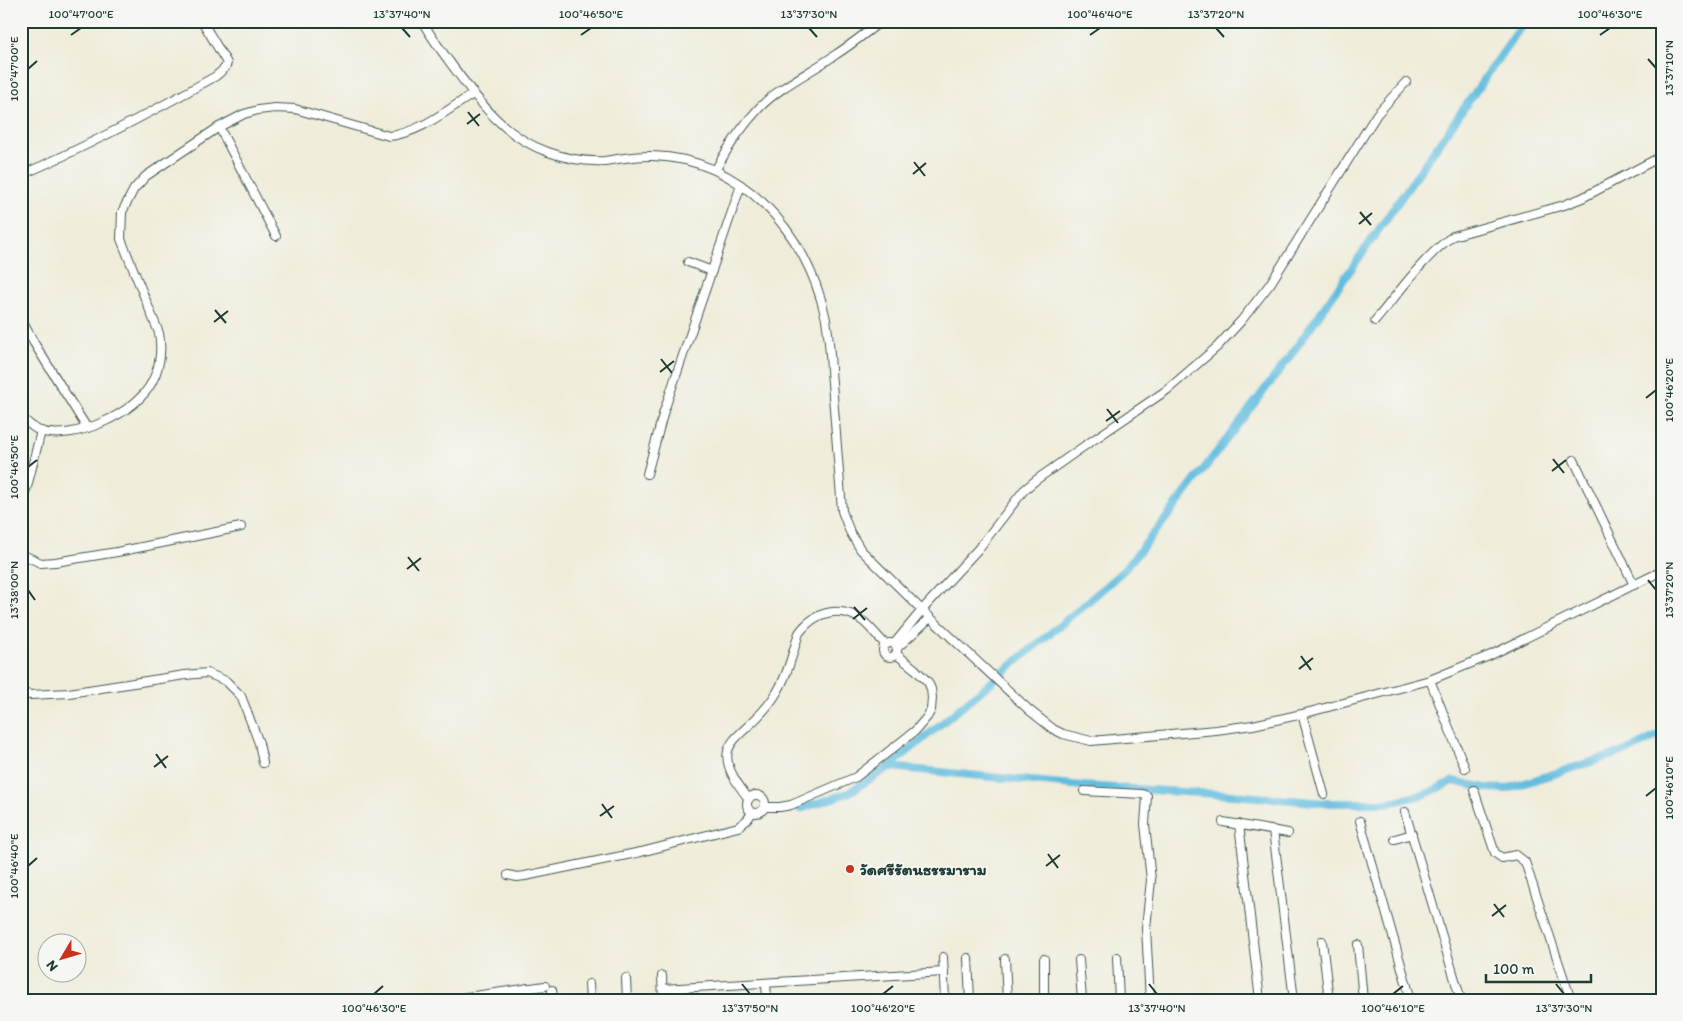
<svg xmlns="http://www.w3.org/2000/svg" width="1683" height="1021" font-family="Itim,'Playpen Sans Thai',sans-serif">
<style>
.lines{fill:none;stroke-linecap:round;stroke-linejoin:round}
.canal{stroke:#61bddf;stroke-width:8}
.minor-casing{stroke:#3e574d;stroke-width:10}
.minor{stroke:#fff;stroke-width:8}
.ticks{fill:none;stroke:#1f3d34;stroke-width:2}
.poi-dot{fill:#c8321e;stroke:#f6f6f2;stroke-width:2}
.labels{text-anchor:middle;stroke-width:4;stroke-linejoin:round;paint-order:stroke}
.poi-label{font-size:16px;font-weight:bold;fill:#1f3d34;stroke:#f6f6f2;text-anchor:start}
.neatline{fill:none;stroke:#1f3d34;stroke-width:2}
.ticks-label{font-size:12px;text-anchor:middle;fill:#1f3d34}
</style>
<rect width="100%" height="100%" fill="#f6f6f2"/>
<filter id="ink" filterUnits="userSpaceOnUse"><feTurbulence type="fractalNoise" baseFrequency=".02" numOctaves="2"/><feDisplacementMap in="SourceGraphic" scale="10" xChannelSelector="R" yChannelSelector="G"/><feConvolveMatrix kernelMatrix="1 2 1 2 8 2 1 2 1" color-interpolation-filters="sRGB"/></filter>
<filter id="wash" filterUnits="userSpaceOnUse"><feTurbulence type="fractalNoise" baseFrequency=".0096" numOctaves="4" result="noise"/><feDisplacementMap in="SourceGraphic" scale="20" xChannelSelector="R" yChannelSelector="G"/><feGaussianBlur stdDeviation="1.12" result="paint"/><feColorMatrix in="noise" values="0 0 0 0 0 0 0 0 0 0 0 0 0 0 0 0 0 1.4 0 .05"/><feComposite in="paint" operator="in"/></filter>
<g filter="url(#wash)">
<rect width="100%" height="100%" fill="#efecd9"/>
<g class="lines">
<g class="canal">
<path d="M 889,767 L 1083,786 L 1233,795 L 1325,803 L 1388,803 L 1426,794 L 1453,781 L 1485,788 L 1506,789 L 1632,749 L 1662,733"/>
<path d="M 800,809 L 848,793 L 889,767 L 1082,607 L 1124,570 L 1164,521 L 1286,362 L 1525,21"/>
</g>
</g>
</g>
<g filter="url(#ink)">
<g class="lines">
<defs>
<g id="minor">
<path d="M 422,21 C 431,37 443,53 454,68 C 480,103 505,137 548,152 C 565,158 586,162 604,161 C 620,159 636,155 653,156 C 742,159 806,231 825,315 C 830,337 830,361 832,383 C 835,425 839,468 842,511 L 850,532 L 861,550 L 922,610 L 1029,710 L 1053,729 L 1063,734 L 1091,741 L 1216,730 L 1253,725 L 1302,714 L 1430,680 L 1491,655 L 1662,571"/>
<path d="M 219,127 L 276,236"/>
<path d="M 716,169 C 728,147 742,126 760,107 C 782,85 810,73 835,55 C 851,45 866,33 881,21"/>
<path d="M 21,175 C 89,146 152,112 216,76 L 225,68 L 227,63 L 202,21"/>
<path d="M 688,262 L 712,271"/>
<path d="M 21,319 L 34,343 L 87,428"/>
<path d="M 1375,321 C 1398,294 1424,256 1453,236 L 1564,205 L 1582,198 L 1662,156"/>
<path d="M 21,417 C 27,422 33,428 40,431 C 73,442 137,413 152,382 C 160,367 162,350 159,333 L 121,239 L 122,212 L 134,189 L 146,176 L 219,127 L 244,114 L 258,110 L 275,108 L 295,109 L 389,136 C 420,133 447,110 473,94"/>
<path d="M 1574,460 L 1634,585"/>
<path d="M 647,474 L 664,411 L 741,185"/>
<path d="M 21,501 L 27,487 L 41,431"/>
<path d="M 21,554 L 41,563 L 55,562 L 117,552 L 241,527"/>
<circle cx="890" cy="650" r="7"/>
<path d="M 894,644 L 922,610 L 979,548 L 1024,490 L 1036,480 L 1080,449 L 1167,390 L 1217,347 L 1241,321 L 1270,284 L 1377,114 L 1406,82"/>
<path d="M 897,648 L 930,618"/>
<path d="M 1430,680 L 1465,768"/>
<path d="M 21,692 L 30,695 L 69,693 L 185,675 L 207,673 L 226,681 L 241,696 L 259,743 L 263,763"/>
<path d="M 1302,714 L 1324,794"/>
<path d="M 1474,790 L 1495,853 L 1502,858 L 1516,855 L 1525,862 L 1571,1000"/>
<path d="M 1084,791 L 1142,794 L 1147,796 L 1145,824 L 1151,880 L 1146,928 L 1150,1000"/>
<circle cx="756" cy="804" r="9"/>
<path d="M 749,799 C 700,739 745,742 774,697 C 787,678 792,655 799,633 C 815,611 842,604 864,622 C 872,629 879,638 886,645"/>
<path d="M 765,807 L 780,807 L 791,805 L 856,777 L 915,731 L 927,717 L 931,710 L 932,698 L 931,689 L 928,682 L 915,669 L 896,654"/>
<path d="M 1405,812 L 1461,1000"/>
<path d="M 1360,821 L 1411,1000"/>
<path d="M 1223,822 L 1288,833"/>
<path d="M 1239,824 L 1260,1000"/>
<path d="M 1273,830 L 1294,1000"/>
<path d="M 1395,839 L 1412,834"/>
<path d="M 508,875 L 517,877 L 525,876 L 641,852 L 738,827 L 747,820 L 752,813"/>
<path d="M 1322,941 L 1329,1000"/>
<path d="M 1358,945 L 1363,1000"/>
<path d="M 943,957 L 945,1000"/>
<path d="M 1117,957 L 1119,1000"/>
<path d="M 968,958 L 970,1000"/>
<path d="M 1005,959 L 1007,1000"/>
<path d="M 1079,960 L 1082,1000"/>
<path d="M 662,976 L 663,1000"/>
<path d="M 626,978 L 627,1000"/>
<path d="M 766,983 L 767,1000"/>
<path d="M 589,984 L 590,1000"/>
<path d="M 663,989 L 944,972"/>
<path d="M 552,990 L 553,1000"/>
<path d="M 446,1000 L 545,986"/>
<path d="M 527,1000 L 527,988"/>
<path d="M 1044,1000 L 1044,959"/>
</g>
</defs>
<use href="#minor" class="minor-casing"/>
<use href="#minor" class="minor"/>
</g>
</g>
<path class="ticks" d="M 402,28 L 410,37M 809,28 L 817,37M 1216,28 L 1224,37M 71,35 L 81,28M 581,35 L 591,28M 1090,35 L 1100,28M 1600,35 L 1610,28M 1648,59 L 1656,68M 28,69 L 37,61M 468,112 L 479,126M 467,124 L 480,114M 914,162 L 925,176M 913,174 L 926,163M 1360,212 L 1371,225M 1359,224 L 1372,213M 215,310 L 226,323M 214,322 L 228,311M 661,359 L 672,373M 660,372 L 674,361M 1646,398 L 1656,390M 1107,409 L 1118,423M 1106,421 L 1120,411M 1553,459 L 1564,473M 28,467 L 37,460M 1552,471 L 1566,460M 408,557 L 419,571M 407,569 L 421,558M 1648,580 L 1656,590M 28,590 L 35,600M 854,607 L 865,620M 853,619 L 867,608M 1301,656 L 1311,670M 1299,669 L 1313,658M 156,754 L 166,768M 154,767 L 168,756M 1646,796 L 1656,788M 602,804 L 612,818M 600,816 L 614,806M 1048,854 L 1058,868M 28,866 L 37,858M 1046,866 L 1060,855M 1494,904 L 1504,917M 1492,916 L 1506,905M 742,984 L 750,994M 1149,984 L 1157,994M 1556,984 L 1564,994M 374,994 L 383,986M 883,994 L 893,986M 1393,994 L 1403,986"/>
<circle class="poi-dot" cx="850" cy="869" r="5"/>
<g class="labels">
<g class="poi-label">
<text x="860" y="875">วัดศรีรัตนธรรมาราม</text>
</g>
</g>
<rect width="1683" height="1021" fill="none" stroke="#f6f6f2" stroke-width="55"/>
<g transform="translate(62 958) rotate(232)"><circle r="24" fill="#f6f6f2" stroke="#a0aca6"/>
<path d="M0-4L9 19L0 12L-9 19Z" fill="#c8321e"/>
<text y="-8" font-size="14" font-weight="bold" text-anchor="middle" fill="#1f3d34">N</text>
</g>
<path d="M1486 974v8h105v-8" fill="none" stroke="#1f3d34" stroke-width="2.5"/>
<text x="1493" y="974" font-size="15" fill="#1f3d34" stroke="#f6f6f2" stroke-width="4" paint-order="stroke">100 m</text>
<rect x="28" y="28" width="1628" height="966" class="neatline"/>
<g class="ticks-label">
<text x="81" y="18">100°47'00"E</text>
<text x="402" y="18">13°37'40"N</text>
<text x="591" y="18">100°46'50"E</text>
<text x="809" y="18">13°37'30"N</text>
<text x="1100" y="18">100°46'40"E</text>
<text x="1216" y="18">13°37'20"N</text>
<text x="1610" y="18">100°46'30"E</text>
<text transform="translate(1669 68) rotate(-90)" y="4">13°37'10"N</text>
<text transform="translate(14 69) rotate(-90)" y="4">100°47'00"E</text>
<text transform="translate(1669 390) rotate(-90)" y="4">100°46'20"E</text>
<text transform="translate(14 467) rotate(-90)" y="4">100°46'50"E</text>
<text transform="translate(1669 590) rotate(-90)" y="4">13°37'20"N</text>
<text transform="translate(14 590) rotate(-90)" y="4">13°38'00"N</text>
<text transform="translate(1669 788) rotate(-90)" y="4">100°46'10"E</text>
<text transform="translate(14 866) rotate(-90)" y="4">100°46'40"E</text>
<text x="374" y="1012">100°46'30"E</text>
<text x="750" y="1012">13°37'50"N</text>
<text x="883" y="1012">100°46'20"E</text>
<text x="1157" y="1012">13°37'40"N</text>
<text x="1393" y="1012">100°46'10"E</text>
<text x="1564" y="1012">13°37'30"N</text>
</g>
</svg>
